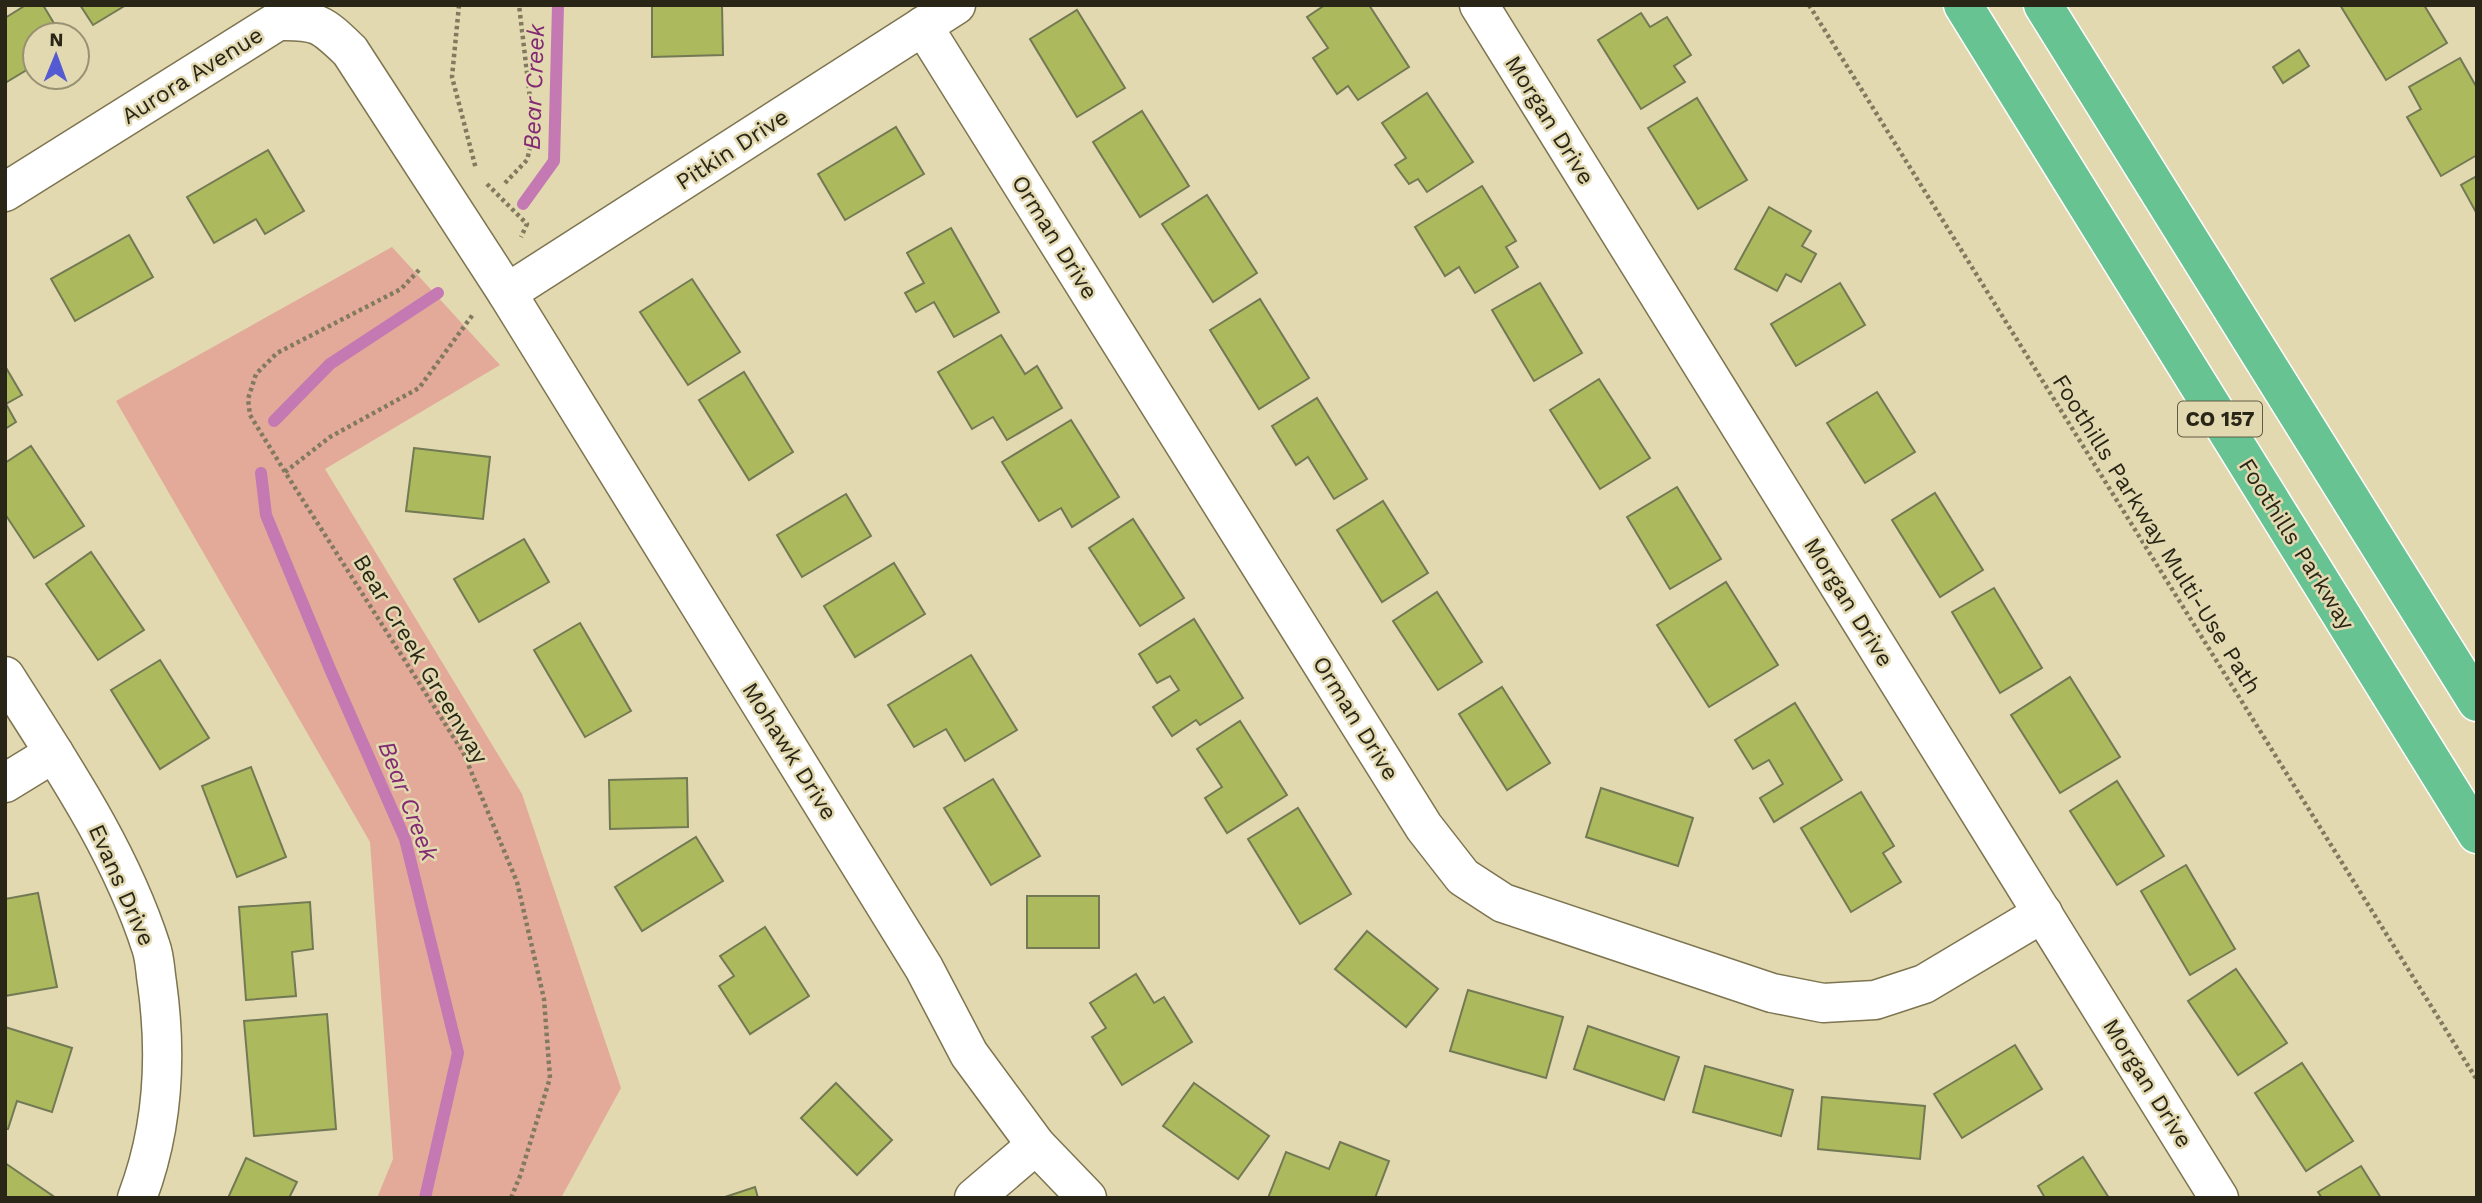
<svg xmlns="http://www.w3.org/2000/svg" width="2482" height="1203" font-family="'Work Sans',sans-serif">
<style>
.green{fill:#e3a999}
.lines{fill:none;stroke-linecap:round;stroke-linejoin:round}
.stream{stroke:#c479b2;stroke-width:12}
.building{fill:#acb95c;stroke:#727954;stroke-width:2}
.minor-casing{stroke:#7d7450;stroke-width:41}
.trunk-casing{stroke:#fff;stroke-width:41}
.path{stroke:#817a5f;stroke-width:4.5;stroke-dasharray:3.5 3.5;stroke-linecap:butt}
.minor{stroke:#fff;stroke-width:38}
.trunk{stroke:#67c392;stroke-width:38}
.labels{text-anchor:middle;stroke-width:5;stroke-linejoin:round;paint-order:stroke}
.shield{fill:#e2d9b1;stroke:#615c45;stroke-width:2}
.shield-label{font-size:21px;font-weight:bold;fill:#2a2617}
.street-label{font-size:23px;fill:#2a2617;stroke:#e2d9b1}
.water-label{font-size:24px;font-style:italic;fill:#832972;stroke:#e2d9b1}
</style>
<rect width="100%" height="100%" fill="#e2d9b1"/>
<path class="green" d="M 392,247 L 500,365 L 325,469 L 522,794 L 621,1088 L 561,1198 L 377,1198 L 393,1159 L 370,842 L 116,401 Z"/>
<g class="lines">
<g class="stream">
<path d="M 523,204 L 554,161 L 558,5"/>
<path d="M 274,421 L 330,364 L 438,293"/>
<path d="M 261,473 L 266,515 L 330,669 L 405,839 L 458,1053 L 425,1198"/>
</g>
</g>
<g class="building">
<path d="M 26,5 L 43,5 L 61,35 L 35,35 L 35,65 L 5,83 L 5,18 Z"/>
<path d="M 80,5 L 126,5 L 93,25 Z"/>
<path d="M 652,5 L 722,5 L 723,55 L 652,57 Z"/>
<path d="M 1325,5 L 1369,5 L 1409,67 L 1358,100 L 1348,86 L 1337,94 L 1313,58 L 1328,48 L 1307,17 Z"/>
<path d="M 2340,5 L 2424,5 L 2447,43 L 2386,80 Z"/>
<path d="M 1077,10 L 1125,88 L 1077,117 L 1030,39 Z"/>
<path d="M 1641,13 L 1650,27 L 1667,17 L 1691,55 L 1674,66 L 1685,82 L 1641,109 L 1598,40 Z"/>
<path d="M 2299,50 L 2309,66 L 2283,83 L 2273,67 Z"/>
<path d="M 2460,58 L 2477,88 L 2477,155 L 2441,176 L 2407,117 L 2421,109 L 2409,87 Z"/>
<path d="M 1427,93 L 1473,162 L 1427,192 L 1418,179 L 1409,184 L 1395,165 L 1406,158 L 1382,123 Z"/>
<path d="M 1697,98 L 1747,180 L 1698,209 L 1648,128 Z"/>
<path d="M 1142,111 L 1189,186 L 1140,217 L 1093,142 Z"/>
<path d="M 896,127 L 924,174 L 845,220 L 818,174 Z"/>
<path d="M 268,150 L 304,211 L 265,234 L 256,219 L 214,243 L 187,197 Z"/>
<path d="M 2477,176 L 2477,214 L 2461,185 Z"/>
<path d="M 1482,186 L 1516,241 L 1506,247 L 1518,267 L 1475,293 L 1459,267 L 1445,276 L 1415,227 Z"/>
<path d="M 1207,195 L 1257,273 L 1213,302 L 1162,224 Z"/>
<path d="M 1769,207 L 1811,231 L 1802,246 L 1816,254 L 1801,282 L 1786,274 L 1777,291 L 1735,269 Z"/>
<path d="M 951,228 L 999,312 L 954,337 L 934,302 L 916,312 L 905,293 L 924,283 L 907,253 Z"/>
<path d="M 129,235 L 153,277 L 75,321 L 51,279 Z"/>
<path d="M 692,279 L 740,352 L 688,385 L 640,312 Z"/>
<path d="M 1540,283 L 1582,353 L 1534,381 L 1492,310 Z"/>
<path d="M 1840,283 L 1865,325 L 1796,366 L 1771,324 Z"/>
<path d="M 1260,299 L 1309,378 L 1259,409 L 1210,330 Z"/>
<path d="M 1001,335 L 1025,374 L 1037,366 L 1062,408 L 1007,440 L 993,417 L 972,429 L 938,372 Z"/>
<path d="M 5,366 L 22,395 L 6,404 L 16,422 L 5,429 Z"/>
<path d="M 744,372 L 793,452 L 749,480 L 699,400 Z"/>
<path d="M 1599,379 L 1650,458 L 1600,489 L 1550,410 Z"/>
<path d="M 1877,392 L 1915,452 L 1865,483 L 1827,423 Z"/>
<path d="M 1317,398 L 1367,479 L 1334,499 L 1308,457 L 1296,465 L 1272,426 Z"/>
<path d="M 1071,420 L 1119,497 L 1072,527 L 1061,508 L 1039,521 L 1002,462 Z"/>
<path d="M 31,446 L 84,526 L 34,558 L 5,514 L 5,463 Z"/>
<path d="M 414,448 L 490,457 L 483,519 L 406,511 Z"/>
<path d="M 1677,487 L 1721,559 L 1670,589 L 1627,517 Z"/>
<path d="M 1935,493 L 1983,570 L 1940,597 L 1892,520 Z"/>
<path d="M 846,494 L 871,536 L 802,577 L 777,535 Z"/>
<path d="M 1383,501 L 1428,573 L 1382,602 L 1337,530 Z"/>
<path d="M 1133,519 L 1184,598 L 1140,626 L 1089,548 Z"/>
<path d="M 524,539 L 549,582 L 479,622 L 454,579 Z"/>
<path d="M 91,552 L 144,630 L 98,660 L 46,584 Z"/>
<path d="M 894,563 L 925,614 L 855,657 L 824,606 Z"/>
<path d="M 1726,582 L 1778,665 L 1709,707 L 1657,625 Z"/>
<path d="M 1994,588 L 2042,668 L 2000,693 L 1952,612 Z"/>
<path d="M 1437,592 L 1482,662 L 1438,690 L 1393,621 Z"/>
<path d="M 1194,619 L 1243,698 L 1200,725 L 1196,720 L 1172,736 L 1153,707 L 1179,690 L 1170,676 L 1157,683 L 1139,654 Z"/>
<path d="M 580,623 L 631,711 L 585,737 L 534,650 Z"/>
<path d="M 971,655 L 1017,730 L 965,761 L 946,729 L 914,747 L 888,705 Z"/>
<path d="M 160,660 L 209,738 L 160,769 L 111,690 Z"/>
<path d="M 2070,677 L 2120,757 L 2060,793 L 2011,715 Z"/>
<path d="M 1502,687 L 1550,763 L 1507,790 L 1459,714 Z"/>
<path d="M 1795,703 L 1842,780 L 1774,822 L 1760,798 L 1783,784 L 1769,760 L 1753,769 L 1735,740 Z"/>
<path d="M 1240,721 L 1287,795 L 1227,833 L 1205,798 L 1222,787 L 1197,749 Z"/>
<path d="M 251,767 L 286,857 L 237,877 L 202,786 Z"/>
<path d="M 687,778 L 688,827 L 610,829 L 609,780 Z"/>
<path d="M 993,779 L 1040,856 L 991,885 L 944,808 Z"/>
<path d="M 2117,781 L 2164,856 L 2117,885 L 2070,811 Z"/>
<path d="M 1601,788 L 1693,818 L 1678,866 L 1586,837 Z"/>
<path d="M 1861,792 L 1894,846 L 1883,853 L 1901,882 L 1851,912 L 1801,828 Z"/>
<path d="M 1298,808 L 1351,894 L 1300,924 L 1248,839 Z"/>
<path d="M 696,837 L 723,881 L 642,931 L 615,887 Z"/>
<path d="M 2186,865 L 2235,949 L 2190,975 L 2141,891 Z"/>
<path d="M 38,893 L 57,987 L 5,996 L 5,899 Z"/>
<rect x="1027" y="896" width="72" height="52"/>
<path d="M 310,902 L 313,949 L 292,952 L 296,996 L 246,1000 L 239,907 Z"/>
<path d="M 765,927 L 809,996 L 750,1034 L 719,986 L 734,976 L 720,956 Z"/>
<path d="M 1367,931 L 1438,989 L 1406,1027 L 1335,969 Z"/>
<path d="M 2236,969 L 2287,1043 L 2238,1075 L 2188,1001 Z"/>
<path d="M 1136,974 L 1154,1003 L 1164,997 L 1192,1042 L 1122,1085 L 1092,1037 L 1106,1028 L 1090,1003 Z"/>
<path d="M 1468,990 L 1563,1017 L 1546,1078 L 1450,1051 Z"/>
<path d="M 327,1014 L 336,1129 L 254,1136 L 244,1021 Z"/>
<path d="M 1588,1026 L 1679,1057 L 1664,1100 L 1574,1069 Z"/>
<path d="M 5,1027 L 72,1048 L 52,1112 L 17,1101 L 8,1129 L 5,1129 Z"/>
<path d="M 2015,1045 L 2042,1089 L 1962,1138 L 1934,1094 Z"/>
<path d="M 2302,1063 L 2353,1141 L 2306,1171 L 2255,1093 Z"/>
<path d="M 1705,1066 L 1793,1090 L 1781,1136 L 1693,1112 Z"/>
<path d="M 836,1083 L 892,1140 L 857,1175 L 801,1118 Z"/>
<path d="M 1194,1083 L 1269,1136 L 1238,1179 L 1163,1126 Z"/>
<path d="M 1822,1097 L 1925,1106 L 1920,1159 L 1818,1149 Z"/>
<path d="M 1340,1142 L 1389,1161 L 1375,1198 L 1268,1198 L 1286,1152 L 1329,1169 Z"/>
<path d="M 2083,1157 L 2109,1198 L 2045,1198 L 2038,1186 Z"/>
<path d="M 246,1158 L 297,1182 L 289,1198 L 228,1198 Z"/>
<path d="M 5,1163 L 53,1196 L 51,1198 L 5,1198 Z"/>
<path d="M 2361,1166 L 2381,1198 L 2322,1198 L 2318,1192 Z"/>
<path d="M 755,1187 L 758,1198 L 722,1198 Z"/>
</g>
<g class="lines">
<defs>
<g id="minor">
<path d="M 1479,5 L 2219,1198"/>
<path d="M 923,26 L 1424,827 L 1463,877 L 1503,903 L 1772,993 L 1823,1003 L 1875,1000 L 1924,984 L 2043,913"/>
<path d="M 5,192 L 278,21 C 318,20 322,24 350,51 L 507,293 L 924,968 L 969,1054 L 1036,1145 L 1087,1198"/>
<path d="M 507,293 L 956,5"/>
<path d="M 5,676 C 60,763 119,848 151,947 C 155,958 155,971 157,983 C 167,1055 163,1130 137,1198"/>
<path d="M 5,783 L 54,753"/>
<path d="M 974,1198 L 1036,1145"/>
</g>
<g id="trunk">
<path d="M 1963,5 L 2477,834"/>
<path d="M 2043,5 L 2477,702"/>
</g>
</defs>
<use href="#minor" class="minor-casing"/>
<use href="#trunk" class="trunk-casing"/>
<g class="path">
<path d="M 459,5 L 452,77 L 476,169"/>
<path d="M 1809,5 L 2477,1080"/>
<path d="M 505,183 L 527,160 L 534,132 L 519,5"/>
<path d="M 487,184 L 527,224 L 521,237"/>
<path d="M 419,270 L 401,289 L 277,353 L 256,374 L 248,399 L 250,415 L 285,472 L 463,752 L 517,882 L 544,999 L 550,1078 L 520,1176 L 511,1198"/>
<path d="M 285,472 L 330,437 L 419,388 L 474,313"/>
</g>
<use href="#minor" class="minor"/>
<use href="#trunk" class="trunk"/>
</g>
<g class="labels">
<rect class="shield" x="2178" y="401.5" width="84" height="35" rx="5"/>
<g class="shield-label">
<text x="2220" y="426">CO 157</text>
</g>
<g class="street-label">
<text transform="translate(192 75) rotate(-32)" y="8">Aurora Avenue</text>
<text transform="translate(1550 120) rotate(58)" y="8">Morgan Drive</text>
<text transform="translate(732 149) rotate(-33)" y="8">Pitkin Drive</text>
<text transform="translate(1055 237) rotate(58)" y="8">Orman Drive</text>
<text transform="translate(2157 534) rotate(58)" y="8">Foothills Parkway Multi-Use Path</text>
<text transform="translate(2297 544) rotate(58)" y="8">Foothills Parkway</text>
<text transform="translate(1849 602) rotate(58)" y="8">Morgan Drive</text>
<text transform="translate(421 659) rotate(59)" y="8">Bear Creek Greenway</text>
<text transform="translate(1356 718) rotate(58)" y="8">Orman Drive</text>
<text transform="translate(790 751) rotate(58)" y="8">Mohawk Drive</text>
<text transform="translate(122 885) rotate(66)" y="8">Evans Drive</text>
<text transform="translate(2148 1083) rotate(58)" y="8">Morgan Drive</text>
</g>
<g class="water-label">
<text transform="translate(534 87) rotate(-88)" y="8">Bear Creek</text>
<text transform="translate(408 801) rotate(69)" y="8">Bear Creek</text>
</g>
</g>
<rect width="2482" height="1203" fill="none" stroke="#2a2617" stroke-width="14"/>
<g transform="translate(56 56) rotate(1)"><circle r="33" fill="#e2d9b1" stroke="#989173" stroke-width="2"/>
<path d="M0-5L12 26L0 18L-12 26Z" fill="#545ad1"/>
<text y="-10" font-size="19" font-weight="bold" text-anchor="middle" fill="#2a2617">N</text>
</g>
</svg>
